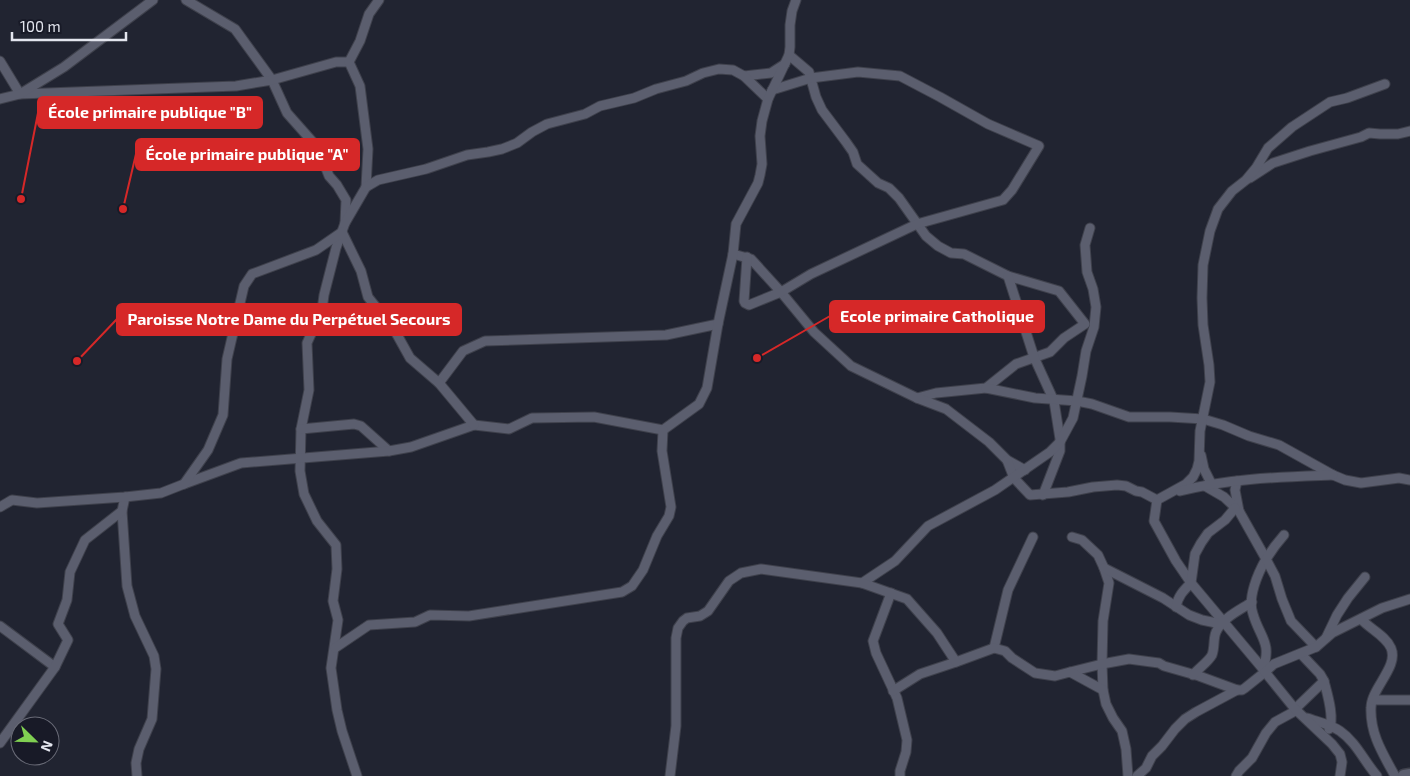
<svg xmlns="http://www.w3.org/2000/svg" width="1410" height="776" font-family="'Exo 2',sans-serif">
<style>
.lines{fill:none;stroke-linecap:round;stroke-linejoin:round}
.minor-casing{stroke:#3f414c;stroke-width:11}
.secondary-casing{stroke:#3f414c;stroke-width:15}
.minor{stroke:#5b5e6e;stroke-width:9}
.secondary{stroke:#5b5e6e;stroke-width:12}
.leader{fill:none;stroke:#d62828;stroke-width:2}
.callout-dot{fill:#d62828;stroke:#181a27;stroke-width:2}
.callout{fill:#d62828;stroke:#d62828;stroke-width:2}
.callout-label{font-size:16px;text-anchor:middle;font-weight:bold;fill:#fff}
</style>
<rect width="100%" height="100%" fill="#212431"/>
<g class="lines">
<defs>
<g id="minor">
<path d="M 186,0 L 235,29 L 272,80 L 287,113 L 318,148 L 329,176 L 337,185 L 346,200 L 345,223"/>
<path d="M 789,55 L 809,72 L 816,97 L 822,110 L 846,142 L 853,152 L 857,164 L 878,183 L 889,188 L 899,198 L 926,236 L 938,246 L 951,253 L 964,254 L 1008,276 L 1059,291 L 1085,324 L 1064,338 L 1050,352 L 1016,364 L 986,388 L 936,393 L 917,398"/>
<path d="M 0,61 L 20,94 L 236,86 L 272,80 L 336,62 L 349,62 L 360,86 L 368,149 L 366,187 L 345,223 L 336,248 L 324,295 L 322,310 L 307,343 L 309,390 L 301,429 L 300,471 L 304,494 L 317,521 L 336,545 L 337,569 L 333,601 L 338,620 L 331,668 L 337,710 L 342,731 L 357,776"/>
<path d="M 349,62 L 360,41 L 369,14 L 379,0"/>
<path d="M 744,76 L 771,73 L 785,64"/>
<path d="M 0,99 L 20,94 L 64,67 L 153,0"/>
<path d="M 1250,178 L 1273,163 L 1310,151 L 1361,137 L 1369,133 L 1380,134 L 1398,134 L 1410,131"/>
<path d="M 366,187 L 378,180 L 426,169 L 467,155 L 488,152 L 502,149 L 517,143 L 532,132 L 547,124 L 585,114 L 600,106 L 634,98 L 656,89 L 686,81 L 703,73 L 719,69 L 733,70 L 744,76 L 768,99"/>
<path d="M 733,254 L 751,259 L 781,292 L 814,332 L 851,366 L 917,398 L 946,409 L 989,442 L 1007,460 L 1025,470"/>
<path d="M 747,257 L 744,301 L 745,303 L 749,305 L 781,292 L 811,274 L 917,224 L 1003,200 L 1012,190 L 1039,146 L 988,124 L 940,97 L 900,76 L 858,72 L 811,78 L 772,90"/>
<path d="M 1008,276 L 1034,357 L 1054,401 L 1060,439 L 1060,451 L 1043,495"/>
<path d="M 439,383 L 463,351 L 485,341 L 666,335 L 718,324"/>
<path d="M 986,388 L 1035,398 L 1077,401 L 1092,404 L 1129,417 L 1170,417 L 1203,419 L 1223,425 L 1249,436 L 1279,445 L 1333,475 L 1345,480 L 1361,483 L 1399,478 L 1410,480"/>
<path d="M 301,429 L 354,424 L 361,426 L 389,451"/>
<path d="M 1201,455 L 1204,469 L 1212,485"/>
<path d="M 1007,460 L 1014,478 L 1030,495 L 1068,492 L 1093,487 L 1117,485 L 1126,486 L 1136,491 L 1142,492 L 1157,500 L 1186,484 L 1193,477 L 1197,469 L 1199,461 L 1200,431 L 1210,382 L 1209,365 L 1203,325 L 1202,298 L 1203,265 L 1210,231 L 1218,209 L 1232,191 L 1246,180 L 1256,168 L 1268,148 L 1292,127 L 1330,102 L 1347,98 L 1385,84"/>
<path d="M 1237,481 L 1235,490 L 1239,511"/>
<path d="M 184,484 L 241,463 L 389,451 L 411,447 L 474,425 L 509,429 L 532,418 L 594,417 L 663,430 L 699,404 L 707,388 L 718,324 L 733,254 L 736,224 L 758,183 L 760,175 L 762,164 L 760,136 L 762,121 L 768,99 L 789,55 L 790,47 L 790,25 L 792,11 L 796,0"/>
<path d="M 1205,486 L 1224,497 L 1239,511 L 1266,559 C 1258,573 1247,598 1253,614 C 1260,638 1272,642 1263,669 L 1265,672 L 1245,688 L 1242,690 L 1237,690"/>
<path d="M 1180,491 C 1230,478 1282,477 1333,475"/>
<path d="M 125,497 L 122,511 L 127,586 L 135,616 L 154,656 L 156,669 L 152,719 L 139,749 L 136,763 L 137,776"/>
<path d="M 1157,500 L 1154,521 L 1176,561 L 1191,583 L 1263,669"/>
<path d="M 0,507 L 12,500 L 37,503 L 125,497 L 161,493 L 184,484 L 208,450 L 223,415 L 227,359 L 244,286 L 252,274 L 316,250 L 342,232 L 361,271 L 368,297 L 395,331 L 410,358 L 439,383 L 474,425"/>
<path d="M 1284,535 L 1275,546 L 1266,559 L 1275,576 L 1282,599 L 1291,621 L 1316,647"/>
<path d="M 1072,537 L 1082,540 L 1098,555 L 1104,568 L 1109,583 L 1103,621 L 1102,664 L 1103,690 L 1106,704 L 1113,718 L 1122,731 L 1126,749 L 1128,776"/>
<path d="M 1104,568 L 1163,598 L 1189,615 L 1202,620 L 1221,624"/>
<path d="M 862,583 L 895,561 L 928,526 L 995,490 L 1050,452 L 1060,442 L 1073,418 L 1082,376 L 1086,351 L 1094,327 L 1096,307 L 1093,289 L 1087,272 L 1085,245 L 1090,228"/>
<path d="M 891,593 L 873,641 L 876,653 L 897,698 L 907,740 L 906,752 L 900,771 L 900,776"/>
<path d="M 1176,607 C 1178,596 1183,591 1191,583 L 1195,554 L 1201,543 L 1208,533 L 1225,520 L 1235,508"/>
<path d="M 1361,619 C 1370,629 1386,636 1391,648 C 1399,667 1371,688 1371,708 C 1370,734 1383,754 1395,776"/>
<path d="M 0,626 L 55,667"/>
<path d="M 1326,638 L 1337,615 L 1348,598 L 1365,577"/>
<path d="M 335,648 L 369,625 L 415,622 L 430,615 L 469,616 L 622,592 L 632,586 L 643,570 L 657,536 L 669,516 L 671,507 L 662,451 L 663,430"/>
<path d="M 994,648 L 1008,590 L 1033,537"/>
<path d="M 1070,672 L 1102,664 L 1129,659 L 1159,663 L 1164,666 L 1199,676 L 1237,690 L 1196,712 L 1185,719 L 1175,729 L 1162,746 L 1152,756 L 1146,768 L 1137,776"/>
<path d="M 1193,675 C 1199,668 1208,662 1212,655 C 1215,647 1213,639 1216,632 C 1222,618 1240,610 1252,602"/>
<path d="M 1324,681 C 1327,693 1335,718 1329,729"/>
<path d="M 893,691 L 920,674 L 956,662 L 994,648 L 1005,651 L 1012,658 L 1035,673 L 1055,676 L 1070,672 L 1103,690"/>
<path d="M 1373,700 L 1410,700"/>
<path d="M 1295,709 L 1324,681 L 1320,674 L 1301,654"/>
<path d="M 1307,718 C 1318,722 1330,724 1340,731 C 1356,742 1364,761 1377,776"/>
<path d="M 0,743 L 55,667 L 68,640 L 58,624 L 67,600 L 70,572 L 85,540 L 122,511"/>
<path d="M 670,776 L 676,726 L 676,638 L 678,628 L 683,621 L 687,618 L 700,616 L 708,611 L 729,581 L 741,573 L 761,569 L 862,583 L 907,599 L 937,633 L 956,662"/>
<path d="M 1236,776 L 1239,771 L 1252,758 L 1266,733 L 1275,722 L 1297,710"/>
<path d="M 1340,776 L 1342,762 L 1340,754 L 1332,744 L 1295,709 L 1265,672 L 1274,664 L 1316,647 L 1332,633 L 1382,608 L 1410,599"/>
</g>
<path id="secondary" d="M 1404,776 L 1410,775"/>
</defs>
<use href="#minor" class="minor-casing"/>
<use href="#secondary" class="secondary-casing"/>
<use href="#minor" class="minor"/>
<use href="#secondary" class="secondary"/>
</g>
<path class="leader" d="M21 199L38 113M123 209L136 154M757 358L830 316M77 361L117 319"/>
<g class="callout-dot">
<circle cx="21" cy="199" r="5"/>
<circle cx="123" cy="209" r="5"/>
<circle cx="757" cy="358" r="5"/>
<circle cx="77" cy="361" r="5"/>
</g>
<g class="callout">
<rect x="38" y="97" width="224" height="31" rx="5"/>
<rect x="136" y="139" width="223" height="31" rx="5"/>
<rect x="830" y="301" width="214" height="31" rx="5"/>
<rect x="117" y="304" width="344" height="31" rx="5"/>
</g>
<g class="callout-label">
<text x="150" y="118">École primaire publique "B"</text>
<text x="247" y="160">École primaire publique "A"</text>
<text x="937" y="322">Ecole primaire Catholique</text>
<text x="289" y="325">Paroisse Notre Dame du Perpétuel Secours</text>
</g>
<g transform="translate(35 741) rotate(113)"><circle r="24" fill="#181a27" stroke="#696b77"/>
<path d="M0-4L9 19L0 12L-9 19Z" fill="#80d052"/>
<text y="-8" font-size="14" font-weight="bold" text-anchor="middle" fill="#e3e5ee">N</text>
</g>
<path d="M12 32v8h114v-8" fill="none" stroke="#e3e5ee" stroke-width="2.5"/>
<text x="20" y="32" font-size="15" fill="#e3e5ee" stroke="#181a27" stroke-width="4" paint-order="stroke">100 m</text>
</svg>
